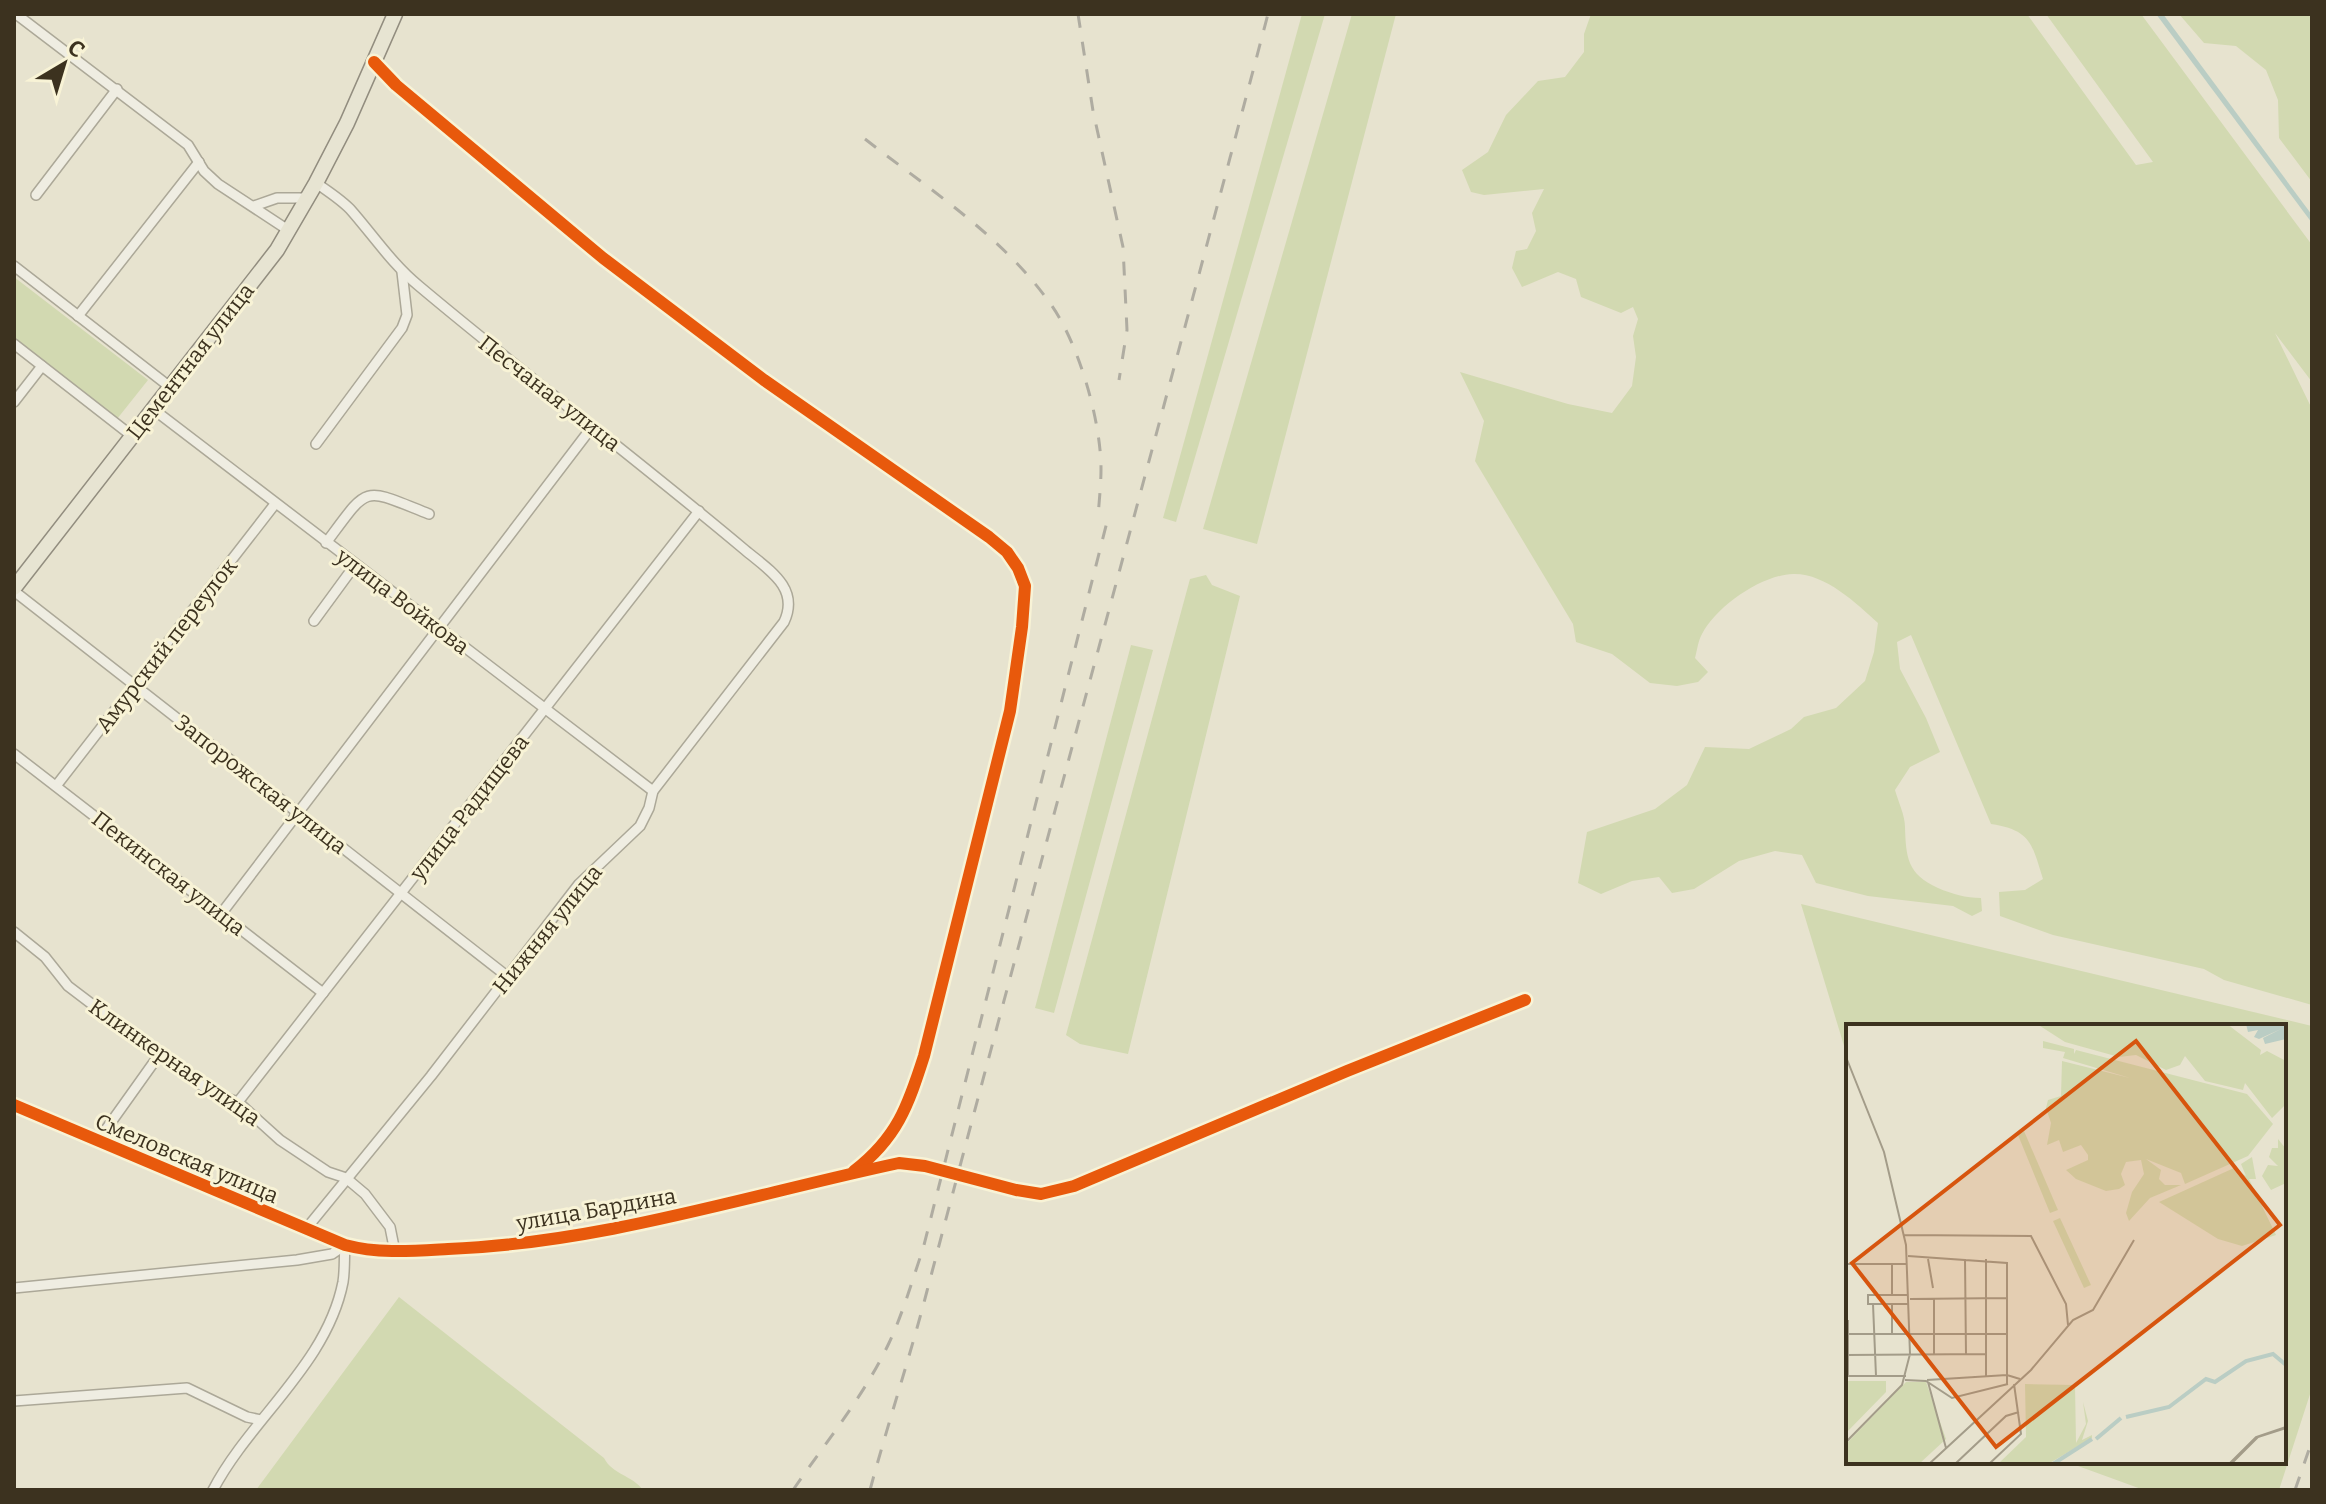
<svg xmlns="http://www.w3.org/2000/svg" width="2326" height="1504" font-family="Bitter,serif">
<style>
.green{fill:#d2d9b1}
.water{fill:#bacdc4}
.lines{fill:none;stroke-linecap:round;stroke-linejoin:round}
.street-casing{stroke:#aca898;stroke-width:12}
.primary-casing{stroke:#928d7f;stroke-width:17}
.street{stroke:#efede2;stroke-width:9}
.primary{stroke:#e7e4d2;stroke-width:14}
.rail{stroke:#afaca1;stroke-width:3;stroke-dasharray:14 14;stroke-linecap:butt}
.cycleway-casing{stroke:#f8f3d6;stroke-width:17}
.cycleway{stroke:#e8590c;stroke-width:12}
.labels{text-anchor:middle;stroke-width:6;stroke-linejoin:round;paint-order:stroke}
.street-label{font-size:22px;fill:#3c321f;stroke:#f8f3d6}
.inset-river{fill:none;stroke:#bacdc4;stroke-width:4}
.inset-road{fill:none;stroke:#a39c89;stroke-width:2}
.view{fill:#d7550e;fill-opacity:0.15;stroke:#d7550e;stroke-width:4}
.inset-edge{fill:none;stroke:#3c321f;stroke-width:4}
</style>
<rect width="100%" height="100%" fill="#e7e3cf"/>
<g class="green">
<path d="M 1302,14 L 1325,14 L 1176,522 L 1163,518 Z"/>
<path d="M 1352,14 L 1396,14 L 1257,544 L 1203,529 Z"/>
<path d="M 1591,14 L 2027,14 L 2136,165 L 2153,162 L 2046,14 L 2141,14 L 2312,245 L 2312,382 L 2275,333 L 2312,409 L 2312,1005 L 2224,980 L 2204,969 L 2053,935 L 2000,916 L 1999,892 L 2025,890 L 2043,879 C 2032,844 2031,830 1991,824 L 1911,635 L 1897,642 L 1900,669 L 1926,718 L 1940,752 L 1910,767 L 1895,790 C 1898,801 1905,815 1905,827 C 1906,857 1907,874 1938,888 C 1952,894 1966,898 1981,898 L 1982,911 L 1972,916 L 1953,906 L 1868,896 L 1816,883 L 1802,855 L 1775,851 L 1739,861 L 1694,889 L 1672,893 L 1659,877 L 1632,881 L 1601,894 L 1578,883 L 1587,832 L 1655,809 L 1687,785 L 1705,747 L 1749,749 L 1791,729 L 1804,717 L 1836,708 L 1865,681 L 1874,652 L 1878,623 C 1856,603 1825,573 1793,574 C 1761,575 1716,607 1702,634 C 1698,641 1697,651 1695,658 L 1708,672 L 1698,682 L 1677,686 L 1650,683 L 1612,654 L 1576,642 L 1573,624 L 1475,461 L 1484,421 L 1460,372 L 1568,404 L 1612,413 L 1632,386 L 1636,357 L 1633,336 L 1638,319 L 1633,307 L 1621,313 L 1581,297 L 1576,279 L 1558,272 L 1522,287 L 1512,268 L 1516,251 L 1527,249 L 1536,231 L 1532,213 L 1544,189 L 1484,195 L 1471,192 L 1462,170 L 1488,152 L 1506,115 L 1538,81 L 1565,77 L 1584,52 L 1584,34 Z"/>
<path d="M 2179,14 L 2312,14 L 2312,182 L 2279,138 L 2278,100 L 2266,70 L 2236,46 L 2204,43 Z"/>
<path d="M 14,277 L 148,380 L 117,419 L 14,339 Z"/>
<path d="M 1206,575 L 1212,585 L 1240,596 L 1128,1054 L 1080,1044 L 1066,1035 L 1190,579 Z"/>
<path d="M 1131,645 L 1153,650 L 1054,1013 L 1035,1008 Z"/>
<path d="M 1801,904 L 2312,1026 L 2312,1388 L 2279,1490 L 2144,1490 L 2067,1462 L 2284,1462 L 2284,1026 L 1848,1026 L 1848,1059 Z"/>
<path d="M 399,1297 L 604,1458 C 612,1474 633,1476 643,1490 L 256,1490 Z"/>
</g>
<path class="water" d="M 2156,14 L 2163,14 L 2312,215 L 2312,223 Z"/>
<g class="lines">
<defs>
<g id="street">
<path d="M 16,14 L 188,145 L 204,171 L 218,184 L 288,230"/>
<path d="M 374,62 L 396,85 L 603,258 L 764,380 L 989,537 L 1007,552 L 1018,568 L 1025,586 L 1022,627 L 1010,711 L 924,1056 C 908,1107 897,1138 854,1172"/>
<path d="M 36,195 L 117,89"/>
<path d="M 254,206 L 277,198 L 307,198"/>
<path d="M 14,266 L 170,387"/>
<path d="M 78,316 L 199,162"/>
<path d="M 14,344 L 132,436"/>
<path d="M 14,402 L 42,366"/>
<path d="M 153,409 L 653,791"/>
<path d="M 316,444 L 402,328 L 407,315 L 402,272"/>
<path d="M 326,543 C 370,484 361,487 429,514"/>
<path d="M 14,591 L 508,977"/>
<path d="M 314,621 L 355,565"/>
<path d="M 14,754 L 323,993"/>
<path d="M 56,786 L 275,504"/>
<path d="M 221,914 L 592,427"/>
<path d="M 14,932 L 45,957 L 68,986 L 159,1055 L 214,1094 L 238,1102 L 280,1140 L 328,1172 L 346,1178 L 365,1194 L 390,1227 L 395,1252"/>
<path d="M 238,1102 L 699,511"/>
<path d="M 14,1105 L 345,1245 C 379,1254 413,1251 448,1249 C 602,1243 749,1195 899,1163 L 925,1166 L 1016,1190 L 1041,1194 L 1074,1186 L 1347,1071 L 1525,1000"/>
<path d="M 97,1142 L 159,1055"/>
<path d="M 306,1229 L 431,1076 L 579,884 L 640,826 L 649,808 L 653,791 L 784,622 C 800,588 769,570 745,550 C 638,460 526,376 419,286 C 392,264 373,235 350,209 C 340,199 328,191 316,183"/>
<path d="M 14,1288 L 297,1260 L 332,1254 L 345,1245"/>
<path d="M 14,1401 L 187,1388 L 247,1417 L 261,1420"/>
<path d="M 213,1490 C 250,1419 327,1364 343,1282 C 345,1270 344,1257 345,1245"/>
</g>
<path id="primary" d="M 14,588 L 277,250 L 316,183 L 347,123 L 395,14"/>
</defs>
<use href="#street" class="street-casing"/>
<use href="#primary" class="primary-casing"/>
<use href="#street" class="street"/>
<use href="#primary" class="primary"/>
<g class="rail">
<path d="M 1078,14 L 1093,111 L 1123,247 L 1127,330 L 1119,380"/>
<path d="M 865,139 C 930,190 1004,237 1052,306 C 1079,345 1101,421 1101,469 C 1101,485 1099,502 1098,518"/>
<path d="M 793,1490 C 826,1442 864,1396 889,1343 C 903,1313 912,1281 923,1249 L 1109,514"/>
<path d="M 870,1490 C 888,1423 910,1357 927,1291 C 1039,865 1156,440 1268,14"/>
<path d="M 2295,1490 L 2312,1441"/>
</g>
<defs>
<g id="cycleway">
<path d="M 374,62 L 396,85 L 603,258 L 764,380 L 989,537 L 1007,552 L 1018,568 L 1025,586 L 1022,627 L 1010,711 L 924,1056 C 908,1106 897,1138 854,1171"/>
<path d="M 14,1105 L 345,1245 C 379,1254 413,1251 448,1249 C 602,1243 749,1195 899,1163 L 925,1166 L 1016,1190 L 1041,1194 L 1074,1186 L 1347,1071 L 1525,1000"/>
</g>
</defs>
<use href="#cycleway" class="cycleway-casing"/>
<use href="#cycleway" class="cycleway"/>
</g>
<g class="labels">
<g class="street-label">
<text transform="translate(190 361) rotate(-52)" y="8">Цементная улица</text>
<text transform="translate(550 393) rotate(38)" y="8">Песчаная улица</text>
<text transform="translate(403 601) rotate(37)" y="8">улица Войкова</text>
<text transform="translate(166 645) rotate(-52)" y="8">Амурский переулок</text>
<text transform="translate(261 784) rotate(38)" y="8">Запорожская улица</text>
<text transform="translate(469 807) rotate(-52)" y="8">улица Радищева</text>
<text transform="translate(169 873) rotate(38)" y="8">Пекинская улица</text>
<text transform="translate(547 929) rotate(-51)" y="8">Нижняя улица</text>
<text transform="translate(175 1062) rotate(35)" y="8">Клинкерная улица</text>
<text transform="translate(187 1158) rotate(23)" y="8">Смеловская улица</text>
<text transform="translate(596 1209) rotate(-10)" y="8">улица Бардина</text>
</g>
</g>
<g transform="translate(1846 1024)">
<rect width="440" height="440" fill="#e7e3cf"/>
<path d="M 191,0 L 381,0 L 415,26 L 414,31 L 421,27 L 440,37 L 440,80 L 426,94 L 399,59 L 397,66 L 359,57 L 339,32 L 334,41 L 320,46 L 290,31 L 273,33 L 219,18 ZM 197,17 L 228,25 L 228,30 L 230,26 L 401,70 L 427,100 L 402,132 L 339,160 L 335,149 L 300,135 L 315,146 L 313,155 L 319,161 L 335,161 L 304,174 L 283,197 L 280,189 L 286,168 L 298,150 L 295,136 L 280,138 L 275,150 L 279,161 L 273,165 L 260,167 L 230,155 L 220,146 L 242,136 L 242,131 L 235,121 L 217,128 L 213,116 L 201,121 L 205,99 L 200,84 L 202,76 L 215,72 L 216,37 L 284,54 L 217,34 L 219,28 L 197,24 ZM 178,107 L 212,186 L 204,189 L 172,111 ZM 432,115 L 440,125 L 440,159 L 425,166 L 416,152 L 422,141 L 432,142 L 423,133 L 426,124 L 432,124 ZM 406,133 L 410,155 L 403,155 L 430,211 L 396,222 L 372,215 L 313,178 L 388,144 L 400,152 L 395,140 ZM 214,194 L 245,261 L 238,264 L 207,197 ZM 0,357 L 40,357 L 40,368 L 0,409 ZM 60,358 L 80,358 L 100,415 L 73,440 L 0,440 L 0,420 ZM 179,360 L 229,361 L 230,419 L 240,400 L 237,378 L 242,397 L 236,416 L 246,411 L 246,393 L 246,414 L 202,440 L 152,440 L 180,413 Z" fill="#d2d9b1"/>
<path d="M 400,0 L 440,0 L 440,15 L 419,20 L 417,14 L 435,5 L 413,15 L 408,13 L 412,6 L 402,8 Z" fill="#bacdc4"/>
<path class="inset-river" d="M 280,393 L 323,383 L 360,355 L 369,358 L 400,337 L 427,330 L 440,341M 250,415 L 275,394M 207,440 L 246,415"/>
<path class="inset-road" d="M 0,33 L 38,128 L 60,221 L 64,330 L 56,361 L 0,418M 58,211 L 185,212 L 220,280 L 222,301M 62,232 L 161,239 L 161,361M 82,235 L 87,264M 119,235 L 120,330M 2,240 L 61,240M 46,240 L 46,271M 62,271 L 22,271 L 22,280 L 63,280M 64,275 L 161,274M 88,275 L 88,330M 27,280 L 30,352M 46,280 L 46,310M 2,296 L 2,352M 0,310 L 161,310M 0,331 L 140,330M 0,352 L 60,352M 140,352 L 140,235M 59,356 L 80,357 L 106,374 L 162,360M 81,356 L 161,351 L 174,355M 82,358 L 100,424M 83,440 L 185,346 L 227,296 L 247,286 L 288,216M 109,440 L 160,392 L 173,388M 143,440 L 175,410 L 168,360M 383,440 L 410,413 L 440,403M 385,440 L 412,413 L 440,404"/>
<path class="view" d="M 290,17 L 434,201 L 150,423 L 6,239 Z"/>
<rect width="440" height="440" class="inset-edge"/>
</g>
<rect width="2326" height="1504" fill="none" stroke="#3c321f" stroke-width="32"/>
<g transform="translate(64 64) rotate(38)" stroke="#f8f3d6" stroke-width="6" paint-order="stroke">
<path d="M0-6L14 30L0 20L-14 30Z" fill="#3c321f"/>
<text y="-12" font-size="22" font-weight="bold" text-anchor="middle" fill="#3c321f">С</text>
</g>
</svg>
